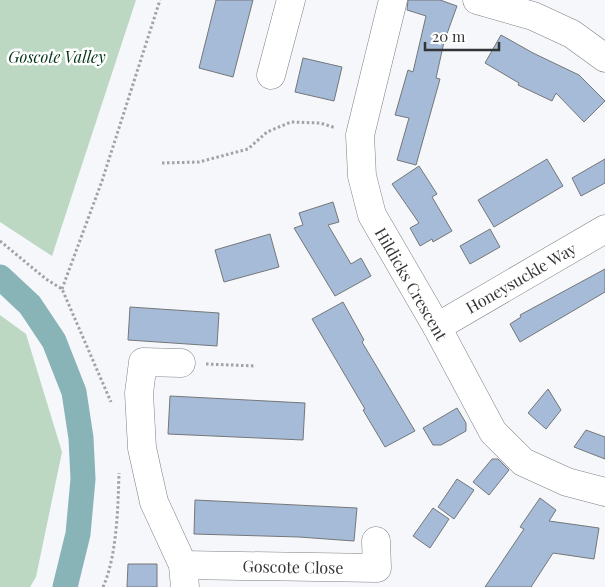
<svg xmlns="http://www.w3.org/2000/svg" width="605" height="587" font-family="'Playfair Display',serif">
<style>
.green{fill:#bcd8c2}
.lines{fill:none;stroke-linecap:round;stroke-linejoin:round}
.canal{stroke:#88b3b7;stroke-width:25}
.building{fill:#a6bbd8;stroke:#747779}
.minor-casing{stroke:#7f8184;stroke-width:29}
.path{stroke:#a1a3a5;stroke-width:3;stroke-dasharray:2.5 2.5;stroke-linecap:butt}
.minor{stroke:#fff;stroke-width:28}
.labels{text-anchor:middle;stroke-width:5;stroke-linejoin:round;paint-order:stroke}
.park-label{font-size:16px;font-style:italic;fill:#003415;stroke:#fff}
.street-label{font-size:16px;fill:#333435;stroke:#fff}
</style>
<rect width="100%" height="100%" fill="#f5f7fa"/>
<g class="green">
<path d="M 0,0 L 136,0 L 52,256 L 0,222 Z"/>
<path d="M 0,315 L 26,334 L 62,452 L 36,577 L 30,587 L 0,587 Z"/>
</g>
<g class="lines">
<path class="canal" d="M 0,277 L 30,305 L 54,341 L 74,392 L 81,438 L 83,479 L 78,534 L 65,587"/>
</g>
<g class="building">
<path d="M 216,0 L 253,0 L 233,77 L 199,68 Z"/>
<path d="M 408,0 L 440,0 L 457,6 L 444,42 L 436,78 L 440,79 L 416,165 L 397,160 L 409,118 L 395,115 L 408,70 L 413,72 L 426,16 L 407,10 Z"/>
<path d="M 501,35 L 533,53 L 579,75 L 605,101 L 584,122 L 556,93 L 552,101 L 518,85 L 519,83 L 485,63 Z"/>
<path d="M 303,58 L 342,67 L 334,101 L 295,92 Z"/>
<path d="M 547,159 L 563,186 L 494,227 L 478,200 Z"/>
<path d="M 605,159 L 605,183 L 581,196 L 572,178 Z"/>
<path d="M 419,166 L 437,194 L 432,197 L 452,231 L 433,242 L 432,239 L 420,246 L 410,228 L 419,223 L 392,184 Z"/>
<path d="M 333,202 L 339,222 L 328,225 L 351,264 L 361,258 L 371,276 L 335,296 L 294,228 L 303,225 L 299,213 Z"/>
<path d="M 490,229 L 500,247 L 470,264 L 460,246 Z"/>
<path d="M 270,234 L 279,267 L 224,282 L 215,250 Z"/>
<path d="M 605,269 L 605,292 L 520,342 L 510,324 L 521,317 L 520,315 Z"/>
<path d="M 343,302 L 364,340 L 362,342 L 415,431 L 385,447 L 363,410 L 365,409 L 312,319 Z"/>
<path d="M 130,307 L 219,313 L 217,346 L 128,340 Z"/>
<path d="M 548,389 L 561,410 L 546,429 L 528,413 Z"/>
<path d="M 170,396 L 305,403 L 303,440 L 168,434 Z"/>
<path d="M 457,408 L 466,423 L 466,431 L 441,445 L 433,445 L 423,428 Z"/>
<path d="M 586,430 L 605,437 L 605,459 L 574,447 Z"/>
<path d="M 492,459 L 498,459 L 509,470 L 489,495 L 473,482 Z"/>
<path d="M 457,479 L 474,490 L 454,519 L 438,507 Z"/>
<path d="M 540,498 L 556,510 L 549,521 L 599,528 L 594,559 L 553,553 L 531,587 L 485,587 L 524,529 L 520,527 Z"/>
<path d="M 195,500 L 357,508 L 354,541 L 299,537 L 194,534 Z"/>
<path d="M 433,508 L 449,519 L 430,548 L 413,536 Z"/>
<path d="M 128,564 L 157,564 L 157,587 L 127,587 Z"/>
</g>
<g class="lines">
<defs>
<g id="minor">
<path d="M 393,0 L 360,135 L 362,176 L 372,215 L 437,327 L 493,432 L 523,462 L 567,482 L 605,492"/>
<path d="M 477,0 L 533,16 L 572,34 L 605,58"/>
<path d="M 271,75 L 291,0"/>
<path d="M 437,327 L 605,229"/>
<path d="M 181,363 L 143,362 L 139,393 L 142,448 L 154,502 L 183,565 L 185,587"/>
<path d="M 183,565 L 377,568 L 376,541"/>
</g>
</defs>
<use href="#minor" class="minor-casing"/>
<g class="path">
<path d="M 162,163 L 199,162 L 248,149 L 267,132 L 291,122 L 320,123 L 336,128"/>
<path d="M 0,241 L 46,279 L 62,289 L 111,402"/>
<path d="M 62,289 L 102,181 L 160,0"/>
<path d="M 206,364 L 256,366"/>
<path d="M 103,587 C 117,556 118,507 119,473"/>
</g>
<use href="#minor" class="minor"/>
</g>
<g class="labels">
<g class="park-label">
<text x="57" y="63">Goscote Valley</text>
</g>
<g class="street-label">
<text transform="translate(521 278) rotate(-30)" y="6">Honeysuckle Way</text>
<text transform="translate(411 284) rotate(60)" y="6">Hildicks Crescent</text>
<text transform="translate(293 567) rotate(1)" y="6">Goscote Close</text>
</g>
</g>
<path d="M425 42v8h74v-8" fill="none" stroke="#333435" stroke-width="2.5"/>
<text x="432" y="42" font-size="15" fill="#333435" stroke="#ffffff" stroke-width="4" paint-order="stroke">20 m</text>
</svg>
